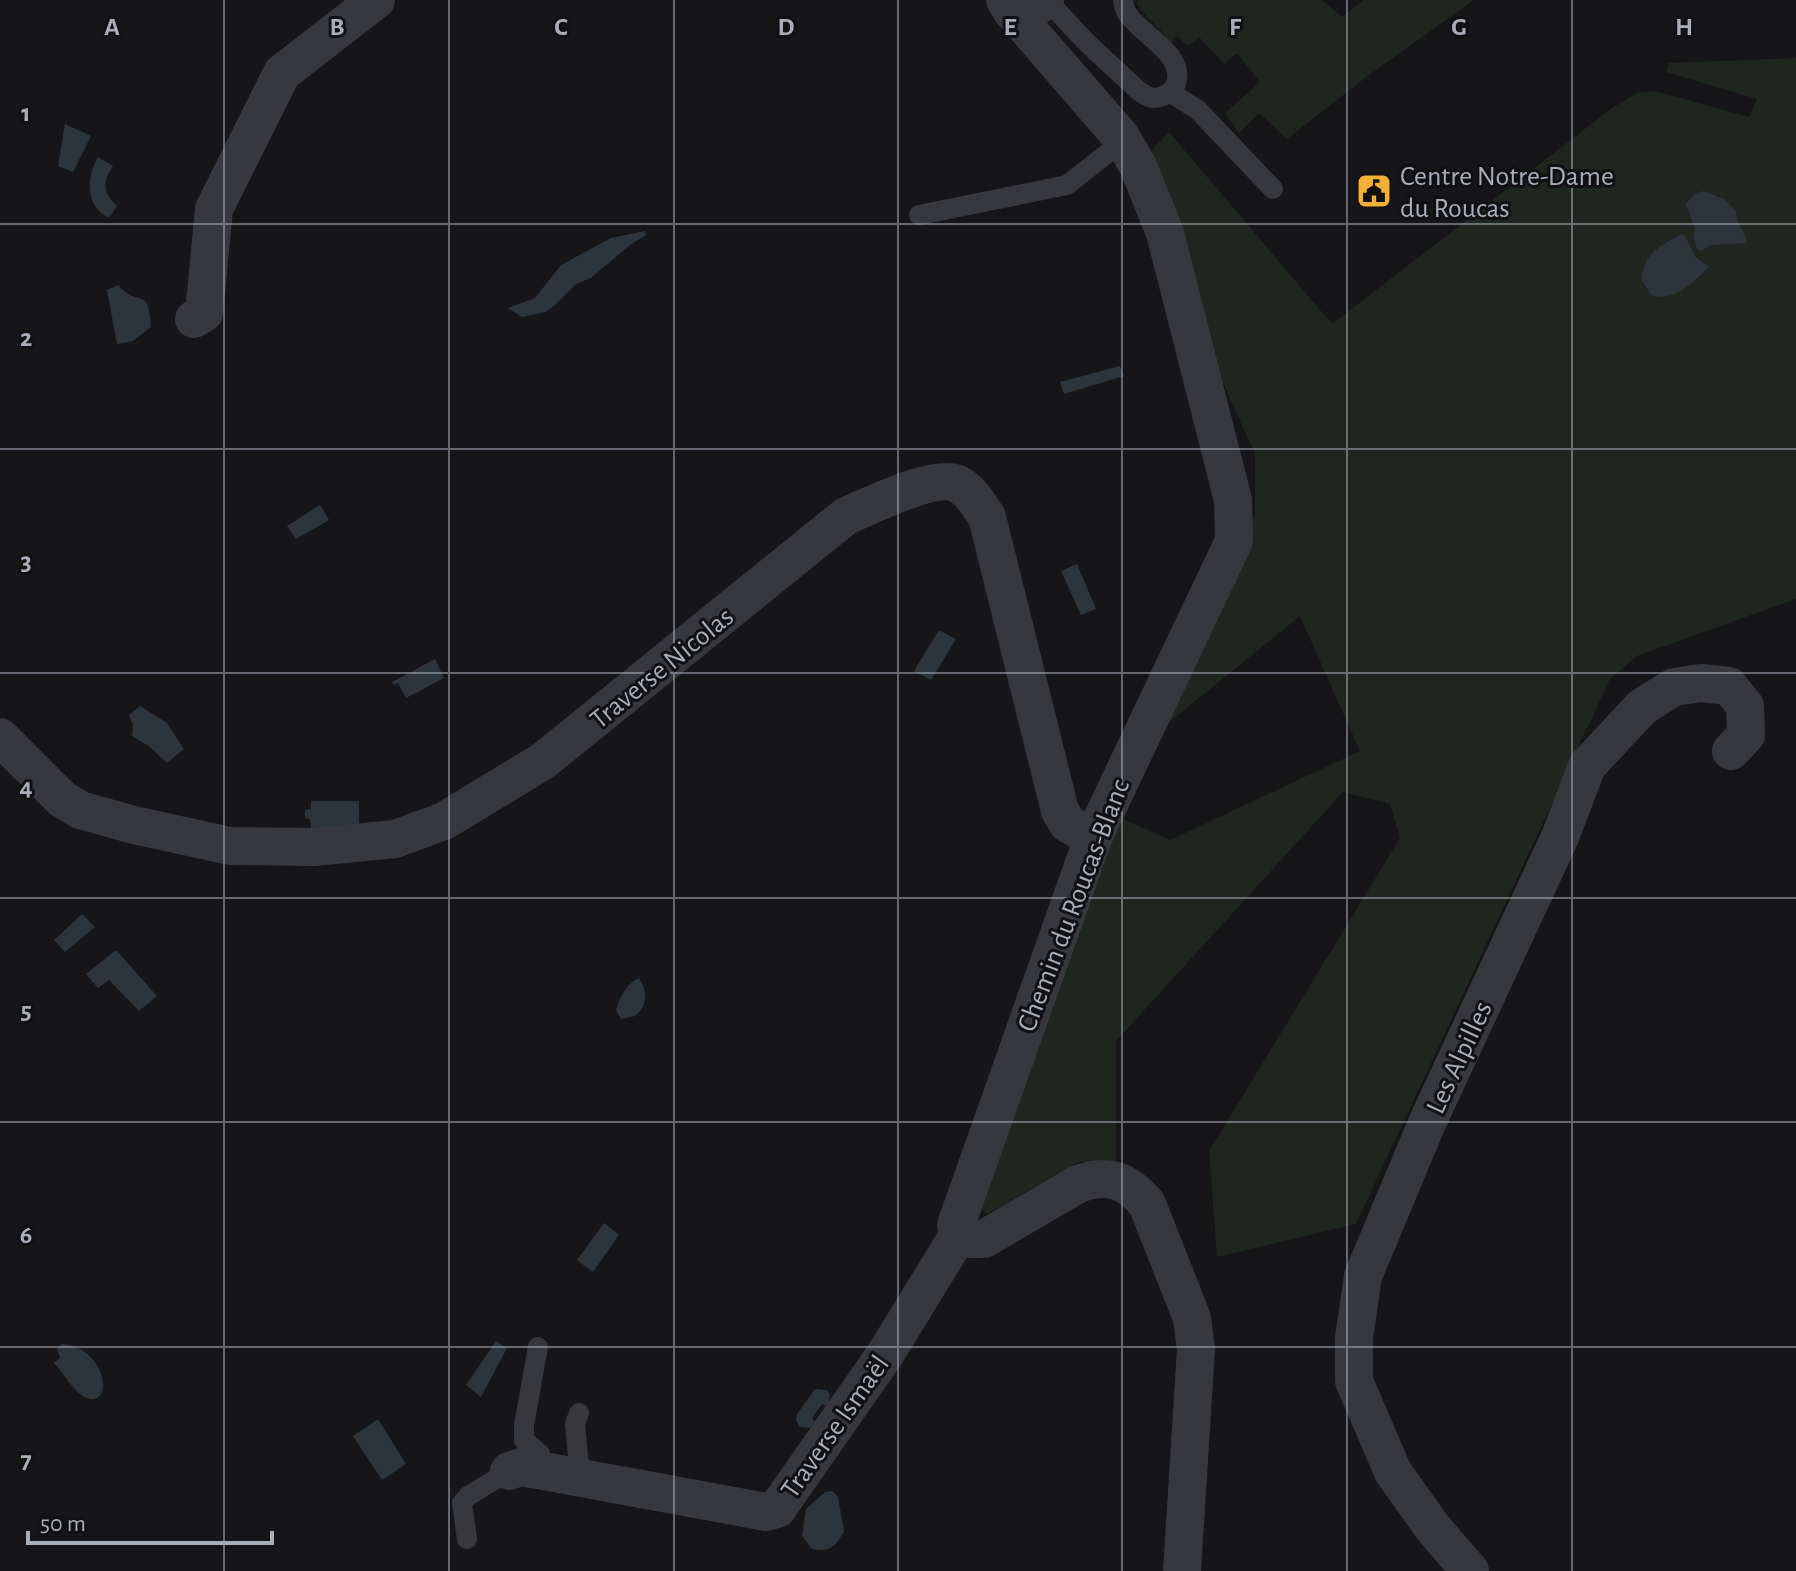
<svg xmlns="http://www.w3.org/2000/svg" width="1796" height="1571" font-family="'Alegreya Sans',sans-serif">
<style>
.green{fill:#1e261f}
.water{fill:#2c353c}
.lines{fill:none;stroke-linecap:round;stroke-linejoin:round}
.lane{stroke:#37383d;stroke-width:20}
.street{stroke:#37383d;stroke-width:38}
.grid{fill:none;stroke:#a8adb8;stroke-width:2;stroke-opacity:0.55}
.labels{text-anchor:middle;stroke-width:6;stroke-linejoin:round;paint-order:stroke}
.poi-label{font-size:28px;fill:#a8adb8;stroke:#111113;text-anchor:start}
.street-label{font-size:28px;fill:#a8adb8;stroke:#111113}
.grid-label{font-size:26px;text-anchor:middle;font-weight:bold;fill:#a8adb8;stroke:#111113;stroke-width:6;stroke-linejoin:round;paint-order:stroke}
</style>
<rect width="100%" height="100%" fill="#161618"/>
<g class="green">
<path d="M 1138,0 L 1322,0 L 1342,17 L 1363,0 L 1474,0 L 1365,78 L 1287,139 L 1259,113 L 1239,133 L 1225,113 L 1260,82 L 1237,53 L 1224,64 L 1200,38 L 1187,46 L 1178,36 L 1170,43 C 1160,26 1147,20 1137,4 Z"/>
<path d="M 1796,58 L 1796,599 L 1637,656 L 1610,679 L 1356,1224 L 1217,1257 L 1209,1151 L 1400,838 L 1390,804 L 1343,792 L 1116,1041 L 1116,1161 L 1079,1162 L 987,1214 L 975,1202 L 1117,816 L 1170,840 L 1360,751 L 1300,616 L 1161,729 L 1238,568 L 1255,512 L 1255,454 L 1201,335 L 1151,151 L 1169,132 L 1332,324 L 1612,108 L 1637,93 L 1655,91 L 1749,117 L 1757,99 L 1666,72 L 1669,63 Z"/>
</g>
<g class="water">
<path d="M 65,124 L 91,136 L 73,172 L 58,166 Z"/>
<path d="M 98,157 L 113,166 C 102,182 103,193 117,206 L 109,218 C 85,206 86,178 98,157 Z"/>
<path d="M 1704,191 L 1724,199 L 1736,211 C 1736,223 1745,231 1747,243 L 1711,245 L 1701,251 L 1697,249 L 1694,239 L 1695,229 L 1686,204 L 1696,193 Z"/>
<path d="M 645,231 L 646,235 L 630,245 L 591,278 L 576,284 L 554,306 L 545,312 L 522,317 L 508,308 L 535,298 L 561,265 L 611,238 Z"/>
<path d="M 1684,234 L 1695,257 L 1709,267 C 1693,282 1674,303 1651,295 L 1642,280 C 1642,255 1662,243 1684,234 Z"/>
<path d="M 118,285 C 139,309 149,284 151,327 L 133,341 L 117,344 L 107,290 Z"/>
<path d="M 1120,366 L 1124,376 L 1064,394 L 1060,382 Z"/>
<path d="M 320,505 L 329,520 L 296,539 L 287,526 Z"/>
<path d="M 1077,564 L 1096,609 L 1081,615 L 1061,571 Z"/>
<path d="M 939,630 L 956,639 L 931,680 L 914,671 Z"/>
<path d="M 435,659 L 444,678 L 406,698 L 398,683 L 394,685 L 392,682 Z"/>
<path d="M 140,706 L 167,723 L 184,749 L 167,763 L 150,747 L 132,736 L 133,725 L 129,715 Z"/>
<path d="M 311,801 L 359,801 L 359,827 L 311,828 L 310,819 L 305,818 L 305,810 L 311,809 Z"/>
<path d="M 82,914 L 95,927 L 65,952 L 54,940 Z"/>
<path d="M 116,950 L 157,996 L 139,1011 L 109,980 L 98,988 L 86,974 Z"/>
<path d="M 639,978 C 648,992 648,1005 635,1016 L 621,1019 L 616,1010 C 620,997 626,984 639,978 Z"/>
<path d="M 604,1223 L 619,1235 L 593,1272 L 577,1260 Z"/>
<path d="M 496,1341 L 507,1348 L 481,1397 L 466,1385 Z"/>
<path d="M 62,1344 C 108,1347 115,1411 85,1397 C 74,1392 63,1373 54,1363 L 60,1358 L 57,1349 Z"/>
<path d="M 815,1389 L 827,1390 C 831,1395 830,1401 826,1406 L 822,1404 L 812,1418 L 815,1422 L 810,1428 L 800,1427 L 796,1421 L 797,1414 Z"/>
<path d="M 378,1419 L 406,1464 L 382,1480 L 353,1436 Z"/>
<path d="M 833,1491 L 838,1497 L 844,1531 C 836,1546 830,1553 812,1549 L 802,1536 L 806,1509 L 825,1492 Z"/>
</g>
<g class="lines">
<g class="lane">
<path d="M 1047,0 L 1087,43 L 1139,91 C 1147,97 1153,100 1163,96 C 1169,94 1174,90 1176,83 C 1186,54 1138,33 1127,13 C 1124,9 1124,4 1123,0"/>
<path d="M 1171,93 L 1198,110 L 1273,189"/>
<path d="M 919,215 L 1067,185 L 1109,152 L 1121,137"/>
<path d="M 538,1347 L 524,1425 L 524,1440 L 540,1454 L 538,1470"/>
<path d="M 579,1413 L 575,1424 L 580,1478"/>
<path d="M 467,1539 L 462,1503 L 468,1496 L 509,1471"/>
</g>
<g class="street">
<path d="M 1005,0 L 1011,10 C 1025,10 1035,11 1045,0"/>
<path d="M 1011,10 L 1121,137 L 1138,166 L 1165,233 L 1233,500 L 1234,541 L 1093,838 L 956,1225 L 959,1234 L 972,1239 L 984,1239 L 1078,1184 C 1108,1173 1127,1180 1147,1204 L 1192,1318 L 1196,1349 L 1182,1571"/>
<path d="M 194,319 L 204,313 L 214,209 L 282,73 L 376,0"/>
<path d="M 0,737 L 62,799 L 80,810 L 134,825 L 230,846 L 314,847 L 395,839 L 444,821 L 543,761 L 846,516 C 870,506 935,473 958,484 C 971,491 979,505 987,517 L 1060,811 L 1068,824 L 1093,838"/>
<path d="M 509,1471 L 521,1467 L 538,1470 L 766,1512 L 777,1509 L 886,1353 L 959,1234"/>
<path d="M 1470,1571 L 1433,1528 L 1393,1472 L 1354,1381 L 1354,1338 L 1363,1276 L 1427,1123 L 1560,837 L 1587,766 L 1642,707 L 1674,687 L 1701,683 L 1729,686 L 1745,706 L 1746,735 L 1731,751"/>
</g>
</g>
<path class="grid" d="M 224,0 L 224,1571M 449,0 L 449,1571M 674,0 L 674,1571M 898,0 L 898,1571M 1122,0 L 1122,1571M 1347,0 L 1347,1571M 1572,0 L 1572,1571M 0,224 L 1796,224M 0,449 L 1796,449M 0,673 L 1796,673M 0,898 L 1796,898M 0,1122 L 1796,1122M 0,1347 L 1796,1347"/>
<defs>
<symbol id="civic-square" viewBox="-11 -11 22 22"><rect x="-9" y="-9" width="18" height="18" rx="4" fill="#f2b134" stroke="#111113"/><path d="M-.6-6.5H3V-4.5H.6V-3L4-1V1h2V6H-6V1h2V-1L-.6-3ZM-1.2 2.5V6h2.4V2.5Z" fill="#111"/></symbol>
</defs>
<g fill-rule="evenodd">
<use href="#civic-square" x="1354" y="171" width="40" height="40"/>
</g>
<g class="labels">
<g class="poi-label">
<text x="1400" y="185">Centre Notre-Dame<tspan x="1400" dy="32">du Roucas</tspan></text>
</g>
<g class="street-label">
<text transform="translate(661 667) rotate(-39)" y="10">Traverse Nicolas</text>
<text transform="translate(1072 905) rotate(-69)" y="10">Chemin du Roucas-Blanc</text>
<text transform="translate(1458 1057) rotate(-65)" y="10">Les Alpilles</text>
<text transform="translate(834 1426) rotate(-55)" y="10">Traverse Ismaël</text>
</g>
</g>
<g class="grid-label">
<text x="112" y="35">A</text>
<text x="337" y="35">B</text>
<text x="561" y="35">C</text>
<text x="786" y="35">D</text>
<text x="1010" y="35">E</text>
<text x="1235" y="35">F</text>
<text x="1459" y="35">G</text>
<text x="1684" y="35">H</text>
<text x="26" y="121">1</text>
<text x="26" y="346">2</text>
<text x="26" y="570">3</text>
<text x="26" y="795">4</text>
<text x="26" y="1019">5</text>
<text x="26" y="1243">6</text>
<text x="26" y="1468">7</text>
</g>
<path d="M28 1531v12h244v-12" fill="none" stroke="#a8adb8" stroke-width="4"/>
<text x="40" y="1531" font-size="24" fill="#a8adb8" stroke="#111113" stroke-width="6" paint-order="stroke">50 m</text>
</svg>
